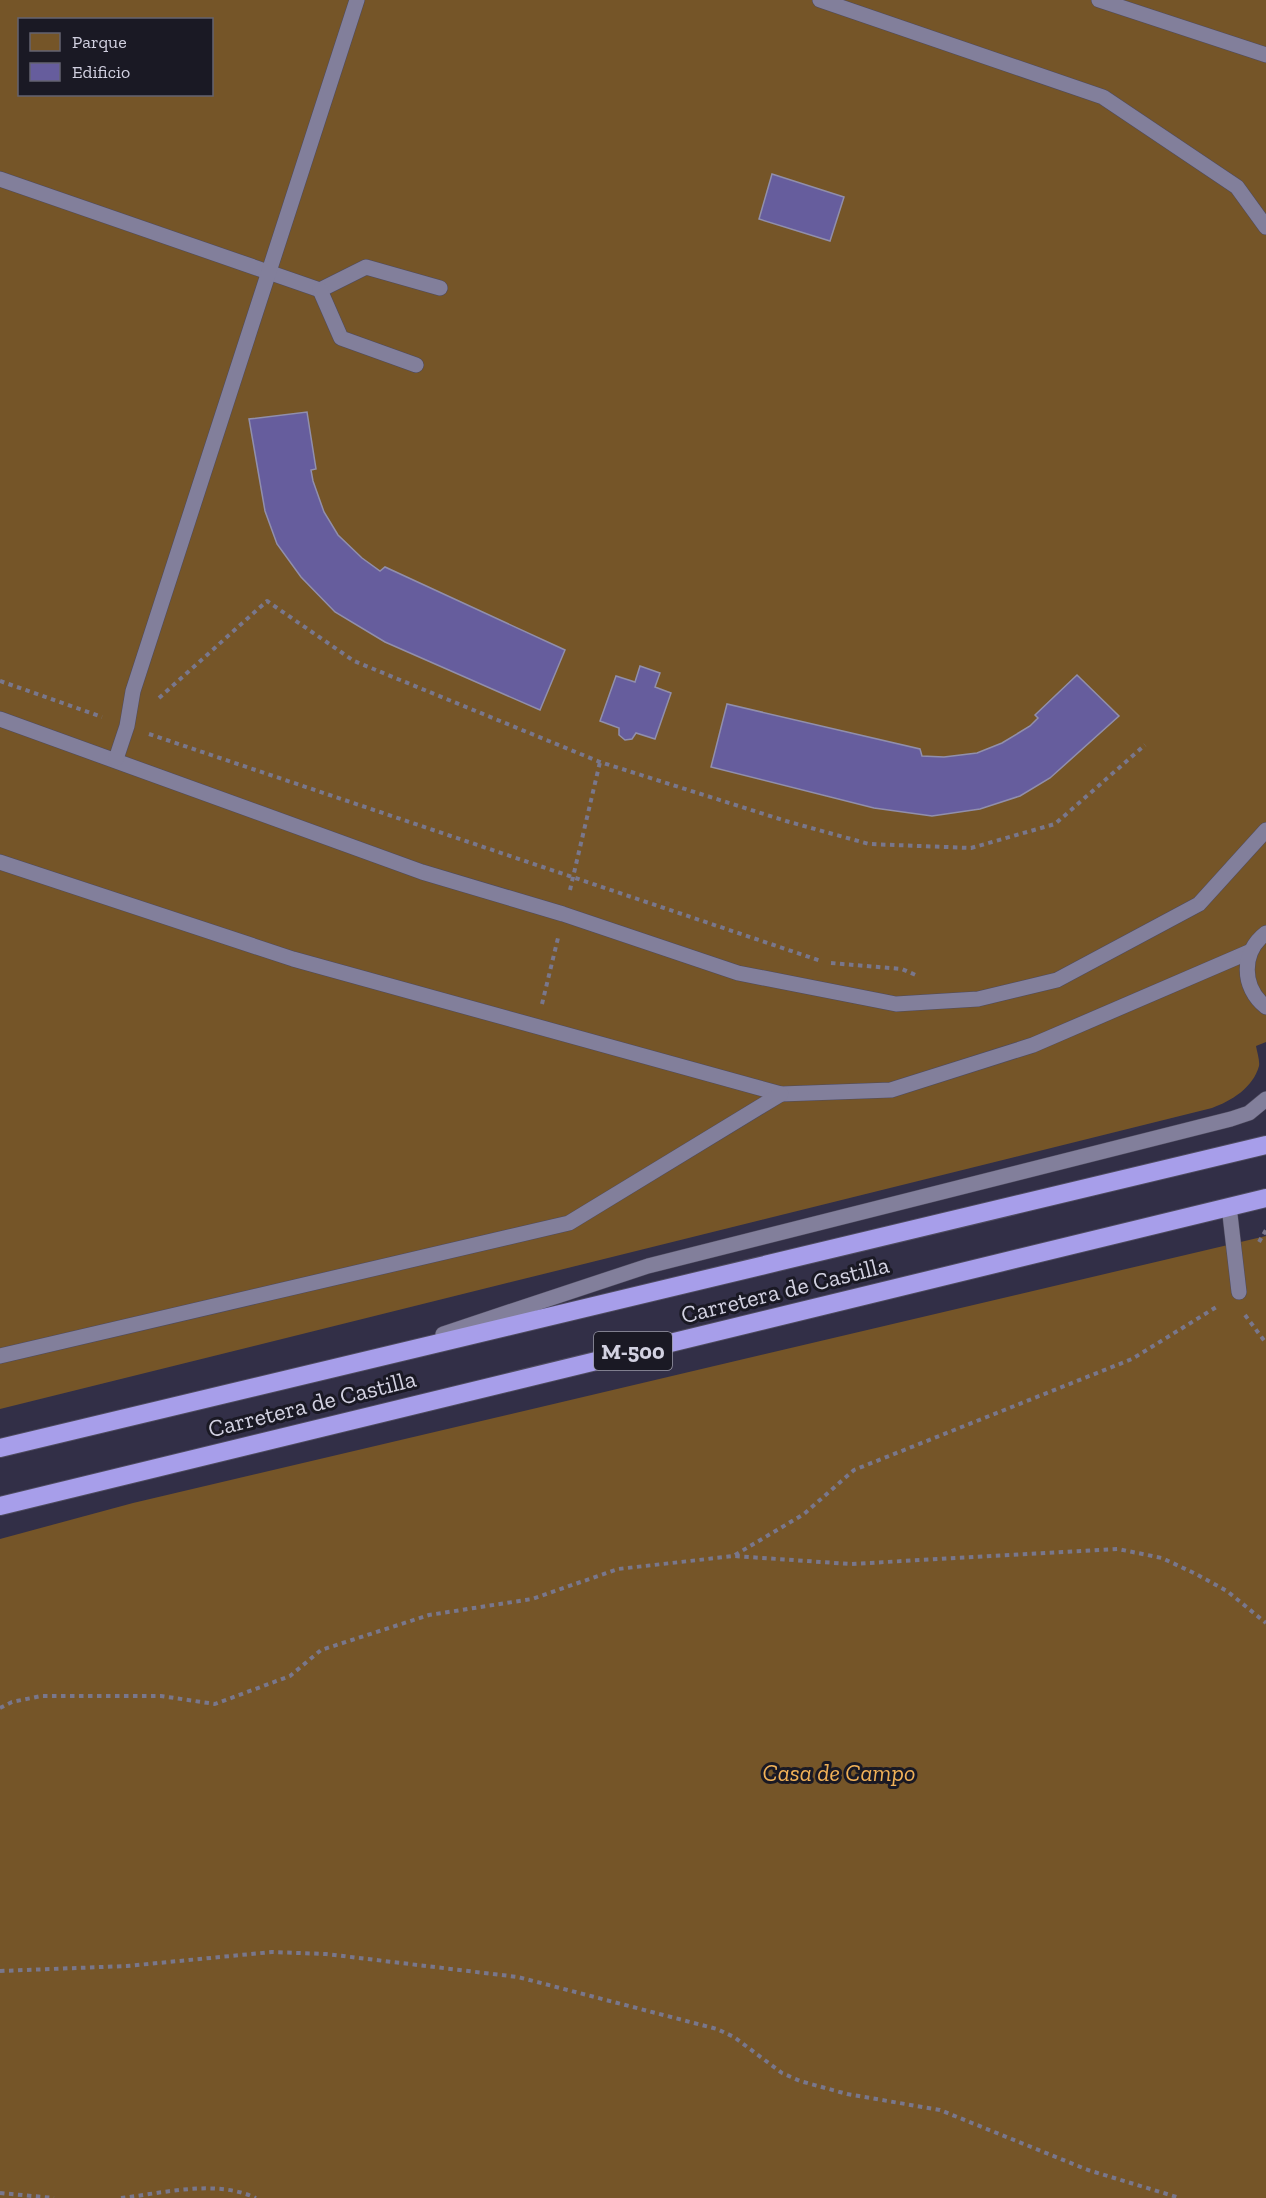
<svg xmlns="http://www.w3.org/2000/svg" width="1266" height="2198" font-family="'Zilla Slab',serif">
<style>
.green{fill:#755528;fill-rule:evenodd}
.building{fill:#665d9d;stroke:#918fac;stroke-width:1.5}
.lines{fill:none;stroke-linecap:round;stroke-linejoin:round}
.lane-casing{stroke:#4e4b5f;stroke-width:16}
.highway-casing{stroke:#4e4b5f;stroke-width:20}
.path{stroke:#79778c;stroke-width:4;stroke-dasharray:4.5 4.5;stroke-linecap:butt}
.lane{stroke:#827f9b;stroke-width:15}
.highway{stroke:#a79eea;stroke-width:18}
.labels{text-anchor:middle;stroke-width:6;stroke-linejoin:round;paint-order:stroke}
.shield{fill:#1a1924;stroke:#9b9aa8;stroke-width:1.5}
.shield-label{font-size:22px;font-weight:bold;fill:#d2d1e1}
.street-label{font-size:24px;fill:#d2d1e1;stroke:#1a1924}
.park-label{font-size:24px;font-style:italic;fill:#f0b158;stroke:#1a1924}
</style>
<rect width="100%" height="100%" fill="#322f47"/>
<g class="green">
<path d="M 0,0 L 1266,0 L 1266,1042 L 1256,1046 C 1257,1052 1260,1061 1259,1066 C 1253,1088 1231,1101 1212,1108 L 0,1409 ZM 20,20 L 212,20 L 212,94 L 20,94 Z"/>
<path d="M 1266,1236 L 1266,2198 L 0,2198 L 0,1539 L 133,1503 Z"/>
</g>
<g class="building">
<path d="M 772,174 L 844,197 L 830,241 L 759,219 Z"/>
<path d="M 307,412 L 316,469 L 311,470 L 313,481 L 324,512 L 338,535 L 362,558 L 380,571 L 385,567 L 565,650 L 540,710 L 385,642 L 335,612 L 301,577 L 277,544 L 265,511 L 249,419 Z"/>
<path d="M 640,666 L 660,673 L 655,687 L 671,693 L 655,739 L 636,733 L 632,739 L 625,740 L 619,735 L 619,728 L 600,721 L 616,676 L 635,682 Z"/>
<path d="M 1077,675 L 1119,716 L 1050,778 L 1020,796 L 980,809 L 932,816 L 874,808 L 711,767 L 727,704 L 920,749 L 922,756 L 944,757 L 977,753 L 1002,743 L 1030,726 L 1038,718 L 1035,715 Z"/>
</g>
<g class="lines">
<defs>
<g id="lane">
<path d="M 820,0 L 1103,97 L 1237,187 L 1266,227"/>
<path d="M 1099,0 L 1266,55"/>
<path d="M 0,179 L 320,290 L 366,267 L 440,288"/>
<path d="M 320,290 L 341,338 L 416,365"/>
<path d="M 0,719 L 422,872 L 563,914 L 738,973 L 896,1004 L 978,999 L 1057,980 L 1199,904 L 1266,830"/>
<path d="M 116,759 L 127,726 L 133,691 L 357,0"/>
<path d="M 0,862 L 293,959 L 781,1094 L 891,1090 L 1033,1045 L 1249,952"/>
<path d="M 1266,933 C 1241,952 1241,987 1266,1007"/>
<path d="M 1229,1206 L 1239,1292"/>
<path d="M 443,1334 L 648,1266 L 1231,1119 L 1249,1113 L 1266,1099"/>
<path d="M 0,1356 L 569,1223 L 781,1094"/>
</g>
<g id="highway">
<path d="M 0,1448 L 1266,1145"/>
<path d="M 0,1506 L 1266,1198"/>
</g>
</defs>
<use href="#lane" class="lane-casing"/>
<use href="#highway" class="highway-casing"/>
<g class="path">
<path d="M 0,681 L 102,717"/>
<path d="M 159,698 L 267,601 L 354,661 L 600,762 L 786,821 L 869,844 L 971,848 L 1055,824 L 1145,745"/>
<path d="M 149,734 L 821,961"/>
<path d="M 570,890 L 600,762"/>
<path d="M 831,963 L 902,969 L 918,976"/>
<path d="M 542,1004 L 558,938"/>
<path d="M 1259,1242 L 1266,1230"/>
<path d="M 1245,1315 L 1266,1343"/>
<path d="M 735,1555 L 804,1514 L 854,1470 L 1132,1359 L 1218,1306"/>
<path d="M 0,1708 L 12,1702 L 41,1696 L 161,1696 L 215,1704 L 290,1676 L 321,1650 L 429,1615 L 532,1599 L 618,1569 L 734,1556 L 850,1564 L 1118,1549 L 1162,1558 L 1196,1574 L 1227,1591 L 1266,1623"/>
<path d="M 0,1971 L 127,1966 L 272,1952 L 326,1954 L 518,1977 L 717,2029 L 734,2037 L 782,2073 L 800,2081 L 847,2094 L 940,2110 L 1088,2170 L 1180,2198"/>
<path d="M 0,2193 L 54,2198"/>
<path d="M 121,2198 C 165,2193 215,2179 256,2198"/>
</g>
<use href="#lane" class="lane"/>
<use href="#highway" class="highway"/>
</g>
<g class="labels">
<rect class="shield" x="594" y="1332" width="78" height="38" rx="4.5"/>
<g class="shield-label">
<text x="633" y="1359">M-500</text>
</g>
<g class="street-label">
<text transform="translate(785 1290) rotate(-14)" y="8">Carretera de Castilla</text>
<text transform="translate(312 1404) rotate(-14)" y="8">Carretera de Castilla</text>
</g>
<g class="park-label">
<text x="839" y="1781">Casa de Campo</text>
</g>
</g>
<rect x="18" y="18" width="195" height="78" fill="#1a1924" stroke="#646370" stroke-width="1.5"/>
<rect x="30" y="33" width="30" height="18" fill="#755528" stroke="#646370" stroke-width="1.5"/>
<text x="72" y="48" font-size="18" fill="#d2d1e1">Parque</text>
<rect x="30" y="63" width="30" height="18" fill="#665d9d" stroke="#646370" stroke-width="1.5"/>
<text x="72" y="78" font-size="18" fill="#d2d1e1">Edificio</text>
</svg>
